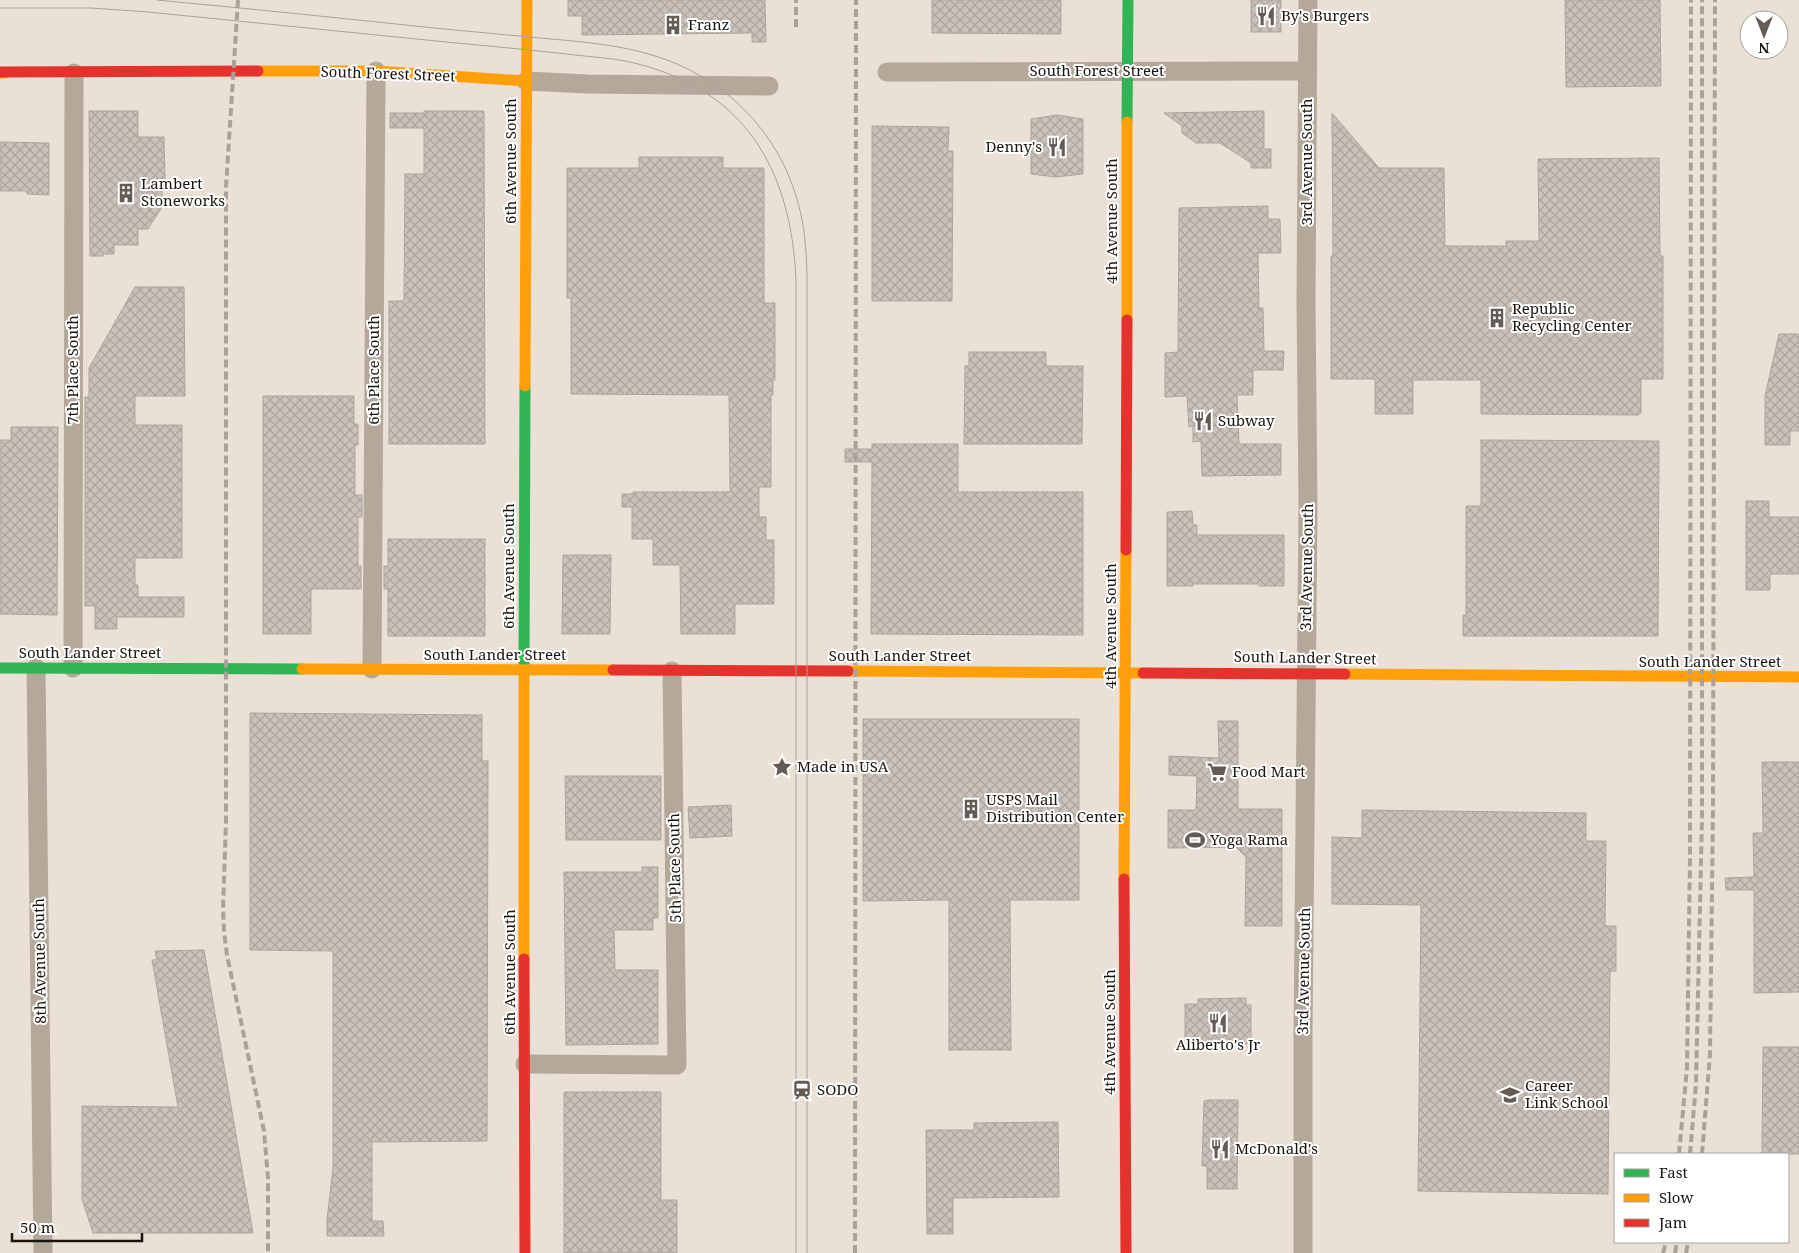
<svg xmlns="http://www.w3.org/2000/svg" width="1799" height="1253" font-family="'Noto Serif',serif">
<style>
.building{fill:url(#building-cross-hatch);stroke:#ada59d}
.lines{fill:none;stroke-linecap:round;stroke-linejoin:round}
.street{stroke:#b4a89b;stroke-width:19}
.fast{stroke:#30b455;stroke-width:11}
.slow{stroke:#ff9f0a;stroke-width:11}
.jam{stroke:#e5322d;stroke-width:11}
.tram{stroke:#aaa198;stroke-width:1}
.rail{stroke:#aaa198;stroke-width:4;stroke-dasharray:8 4;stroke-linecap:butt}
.labels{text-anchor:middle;stroke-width:4;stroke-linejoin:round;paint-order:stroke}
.poi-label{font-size:15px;fill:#1a140e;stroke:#fff;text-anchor:start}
.street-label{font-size:15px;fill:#1a140e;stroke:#fff}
</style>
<defs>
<pattern id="building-cross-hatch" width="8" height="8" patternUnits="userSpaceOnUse" patternTransform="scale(1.25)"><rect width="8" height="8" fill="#cac1ba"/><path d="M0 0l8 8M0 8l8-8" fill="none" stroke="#ada59f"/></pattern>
</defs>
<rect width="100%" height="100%" fill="#ebe0d6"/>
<g class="building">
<path d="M 568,0 L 765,0 L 766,42 L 752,42 L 752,33 L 582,35 L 582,16 L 568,16 Z"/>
<path d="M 932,0 L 1061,0 L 1061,34 L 932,33 Z"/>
<rect x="1251" y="0" width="30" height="32"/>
<path d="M 1565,0 L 1660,0 L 1661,86 L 1566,87 Z"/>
<path d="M 89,111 L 138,111 L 138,137 L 164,137 L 165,179 L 162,179 L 162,207 L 148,229 L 138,229 L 138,245 L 114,245 L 114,254 L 103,254 L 103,256 L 90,256 Z"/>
<path d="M 424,111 L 484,111 L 485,444 L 389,444 L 389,301 L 404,301 L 405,174 L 424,174 L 424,128 L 390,128 L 390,113 L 424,113 Z"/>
<path d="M 1264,111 L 1264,149 L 1271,149 L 1271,168 L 1251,168 L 1251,163 L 1220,143 L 1196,143 L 1182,133 L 1182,126 L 1164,113 Z"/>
<path d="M 1332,113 L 1379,168 L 1444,168 L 1445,246 L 1506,246 L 1506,241 L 1539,241 L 1538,159 L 1659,158 L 1660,256 L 1663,256 L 1663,379 L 1641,379 L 1641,413 L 1639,413 L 1639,415 L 1481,414 L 1481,380 L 1413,380 L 1413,414 L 1375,414 L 1375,379 L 1331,379 L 1331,256 L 1333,256 Z"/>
<path d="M 1057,115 L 1083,119 L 1083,174 L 1056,177 L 1031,174 L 1031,119 Z"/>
<path d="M 872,126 L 949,127 L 948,151 L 953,151 L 952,301 L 872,301 Z"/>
<path d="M 0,142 L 49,143 L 49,195 L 27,194 L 27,191 L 0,191 Z"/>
<path d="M 639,157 L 723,157 L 723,168 L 764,168 L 764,303 L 775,303 L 775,380 L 773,380 L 773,395 L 771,395 L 771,487 L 759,487 L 759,517 L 766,517 L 766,540 L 774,540 L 774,604 L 735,604 L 735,634 L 681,634 L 680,565 L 653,565 L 653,539 L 632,539 L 632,507 L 622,507 L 622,494 L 633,494 L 633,492 L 730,492 L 729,395 L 571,394 L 571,298 L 567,298 L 567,168 L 639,168 Z"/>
<path d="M 1268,206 L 1268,219 L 1280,219 L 1281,253 L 1258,253 L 1259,308 L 1263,308 L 1264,351 L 1284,351 L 1283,370 L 1253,370 L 1253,395 L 1237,395 L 1239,444 L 1281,444 L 1281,475 L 1202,476 L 1201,441 L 1193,442 L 1193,426 L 1189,427 L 1187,396 L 1165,397 L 1165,353 L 1178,352 L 1179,208 Z"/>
<path d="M 135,287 L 184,287 L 185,396 L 135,396 L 135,425 L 182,425 L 182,558 L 135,558 L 135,585 L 138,585 L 138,597 L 184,597 L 184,617 L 117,617 L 117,629 L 95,629 L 95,606 L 85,606 L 85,397 L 89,397 L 89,368 Z"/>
<path d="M 1779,334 L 1799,334 L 1799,431 L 1790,431 L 1790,445 L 1765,445 L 1765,396 Z"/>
<path d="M 969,352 L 1046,352 L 1046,366 L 1083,366 L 1082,444 L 964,444 L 965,366 L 969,366 Z"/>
<path d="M 263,396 L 354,396 L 354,424 L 358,424 L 358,445 L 355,445 L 355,495 L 362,495 L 362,517 L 358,517 L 358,566 L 361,566 L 361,589 L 311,589 L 311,634 L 263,634 Z"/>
<path d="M 11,427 L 58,427 L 57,615 L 0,614 L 0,440 L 11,440 Z"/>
<path d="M 1481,440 L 1659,441 L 1658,636 L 1463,636 L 1463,615 L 1466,615 L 1466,506 L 1481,506 Z"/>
<path d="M 872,444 L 958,444 L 958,492 L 1083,492 L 1083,635 L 871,634 L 872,462 L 845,462 L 845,449 L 872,449 Z"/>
<path d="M 1746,501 L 1769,501 L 1769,517 L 1799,517 L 1799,574 L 1770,574 L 1770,590 L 1746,590 Z"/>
<path d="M 1192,511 L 1193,525 L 1197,525 L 1197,535 L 1284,535 L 1284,586 L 1259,586 L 1259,584 L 1193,584 L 1193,586 L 1167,586 L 1167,512 Z"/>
<path d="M 388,539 L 485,539 L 485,636 L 388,636 L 388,589 L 384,589 L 384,566 L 388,566 Z"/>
<path d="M 563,555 L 611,555 L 610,634 L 562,634 Z"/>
<path d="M 250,713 L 482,715 L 482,761 L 488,761 L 487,1141 L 372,1142 L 372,1221 L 383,1221 L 384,1236 L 327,1236 L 327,1220 L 333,1168 L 333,951 L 250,950 Z"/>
<path d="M 863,719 L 1079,719 L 1079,900 L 1010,900 L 1011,1050 L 949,1050 L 949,900 L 863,901 Z"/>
<path d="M 1218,721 L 1238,721 L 1238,809 L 1282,809 L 1282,926 L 1245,926 L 1246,857 L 1236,847 L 1168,848 L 1168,810 L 1196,810 L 1197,776 L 1169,775 L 1169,756 L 1219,758 Z"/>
<path d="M 1762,762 L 1799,762 L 1799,992 L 1754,993 L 1754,890 L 1726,890 L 1725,878 L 1754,877 L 1753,833 L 1763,833 Z"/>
<path d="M 565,776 L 661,776 L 661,840 L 566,840 Z"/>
<path d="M 731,805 L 732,836 L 690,838 L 688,807 Z"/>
<path d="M 1362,810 L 1586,813 L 1586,841 L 1606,841 L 1605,926 L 1616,926 L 1616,971 L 1610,971 L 1608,1194 L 1418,1191 L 1421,905 L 1332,904 L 1332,837 L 1362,838 Z"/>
<path d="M 642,867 L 658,867 L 658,918 L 653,918 L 653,930 L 614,930 L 615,970 L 658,970 L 658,1044 L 566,1045 L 564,872 L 642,872 Z"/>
<path d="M 204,950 L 253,1233 L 93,1233 L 82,1199 L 82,1106 L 178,1107 L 152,960 L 157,960 L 155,951 Z"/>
<path d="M 1246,998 L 1246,1005 L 1251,1005 L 1251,1041 L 1247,1041 L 1247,1044 L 1199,1044 L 1199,1041 L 1185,1041 L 1185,1004 L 1198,1004 L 1198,999 Z"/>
<path d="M 1763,1047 L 1799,1047 L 1799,1154 L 1762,1154 Z"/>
<path d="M 564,1092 L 661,1092 L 661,1200 L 677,1200 L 677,1253 L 564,1253 Z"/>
<path d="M 1208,1100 L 1238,1100 L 1237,1189 L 1207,1189 L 1207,1166 L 1202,1166 L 1204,1101 Z"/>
<path d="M 1058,1122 L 1059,1197 L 953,1198 L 953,1234 L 927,1234 L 926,1130 L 974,1130 L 974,1123 Z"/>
</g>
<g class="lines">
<g class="street">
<path d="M 887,72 L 1307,71"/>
<path d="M 526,81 L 587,84 L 769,86"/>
<path d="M 36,668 L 43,1253"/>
<path d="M 73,668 L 74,73"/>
<path d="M 372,669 L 376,71"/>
<path d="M 525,1064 L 677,1065 L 672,671"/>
<path d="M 1303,1253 L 1303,1035 L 1308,507 L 1306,301 L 1308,0"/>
</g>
<g class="fast">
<path d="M 1127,122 L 1128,0"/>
<path d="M 0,668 L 302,669"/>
<path d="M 524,671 L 525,386"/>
</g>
<g class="slow">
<path d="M 258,71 L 376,71 L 526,81"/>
<path d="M 0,73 L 5,73"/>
<path d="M 1127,320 L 1127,122"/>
<path d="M 525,386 L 527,0"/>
<path d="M 302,669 L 613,670"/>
<path d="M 524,671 L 524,959"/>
<path d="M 848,671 L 1143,673"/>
<path d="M 1345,674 L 1799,677"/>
<path d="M 1124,879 L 1126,550"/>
</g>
<g class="jam">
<path d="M 0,72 L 258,71"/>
<path d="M 1126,550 L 1127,320"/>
<path d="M 613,670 L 848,671"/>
<path d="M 1143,673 L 1345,674"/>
<path d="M 1124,879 L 1126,1253"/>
<path d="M 524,959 L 525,1253"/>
</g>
<g class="tram">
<path d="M 157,0 C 253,9 349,19 444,29 C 480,32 515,36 551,39 C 584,42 620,45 652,55 C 723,76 779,131 798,203 C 805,226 806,250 807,273 L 807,1253"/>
<path d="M 0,8 L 91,8 L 148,12 C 248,22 347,32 446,42 C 489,46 532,50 575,55 C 593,57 612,58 630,62 C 744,88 791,168 796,280 L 796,1253"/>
</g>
<g class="rail">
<path d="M 238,0 L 226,187 L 226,821 L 223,909 L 224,932 L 227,955 L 264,1131 L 268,1178 L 268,1253"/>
<path d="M 796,27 L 796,0"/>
<path d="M 1679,1154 L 1687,1068 L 1690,857 L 1691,0"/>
<path d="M 1690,1154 L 1696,1084 L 1702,818 L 1702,0"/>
<path d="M 1702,1154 L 1710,1054 L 1713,809 L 1715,0"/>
<path d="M 855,1253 L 856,0"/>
<path d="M 1663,1253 L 1666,1242"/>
<path d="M 1675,1253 L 1677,1242"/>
<path d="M 1686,1253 L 1688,1242"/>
</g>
</g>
<defs>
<symbol id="restaurant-bare" viewBox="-9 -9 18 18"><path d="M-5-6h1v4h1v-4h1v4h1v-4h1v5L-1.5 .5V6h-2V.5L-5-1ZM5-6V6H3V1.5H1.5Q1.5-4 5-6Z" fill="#635b54" stroke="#fff" stroke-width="2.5" paint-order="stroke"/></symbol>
<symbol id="building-bare" viewBox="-9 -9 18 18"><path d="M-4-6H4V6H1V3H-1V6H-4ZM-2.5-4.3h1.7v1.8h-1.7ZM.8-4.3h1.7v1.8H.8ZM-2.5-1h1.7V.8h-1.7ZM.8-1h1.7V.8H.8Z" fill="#635b54" stroke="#fff" stroke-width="2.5" paint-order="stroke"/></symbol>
<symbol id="sight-bare" viewBox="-9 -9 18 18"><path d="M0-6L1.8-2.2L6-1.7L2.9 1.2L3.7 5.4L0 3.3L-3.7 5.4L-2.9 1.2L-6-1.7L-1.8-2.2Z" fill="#635b54" stroke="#fff" stroke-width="2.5" paint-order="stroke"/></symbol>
<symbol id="supermarket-bare" viewBox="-9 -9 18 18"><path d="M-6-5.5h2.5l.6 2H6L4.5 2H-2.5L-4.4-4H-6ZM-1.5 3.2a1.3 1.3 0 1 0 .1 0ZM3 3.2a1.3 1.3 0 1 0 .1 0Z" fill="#635b54" stroke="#fff" stroke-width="2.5" paint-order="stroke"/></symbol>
<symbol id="stadium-bare" viewBox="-9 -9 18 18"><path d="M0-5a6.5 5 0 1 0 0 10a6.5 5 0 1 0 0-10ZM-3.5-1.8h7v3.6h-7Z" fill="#635b54" stroke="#fff" stroke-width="2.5" paint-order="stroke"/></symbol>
<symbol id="station-bare" viewBox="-9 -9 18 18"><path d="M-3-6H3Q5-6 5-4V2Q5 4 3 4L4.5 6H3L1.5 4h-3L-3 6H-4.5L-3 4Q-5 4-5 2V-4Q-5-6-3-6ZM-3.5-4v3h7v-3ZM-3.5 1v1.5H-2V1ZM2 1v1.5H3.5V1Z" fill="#635b54" stroke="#fff" stroke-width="2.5" paint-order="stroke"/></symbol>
<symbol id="school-bare" viewBox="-9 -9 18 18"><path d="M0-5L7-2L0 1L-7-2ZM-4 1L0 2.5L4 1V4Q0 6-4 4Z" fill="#635b54" stroke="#fff" stroke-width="2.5" paint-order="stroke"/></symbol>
</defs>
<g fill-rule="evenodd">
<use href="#restaurant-bare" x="1252" y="2" width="28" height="28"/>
<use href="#building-bare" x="659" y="11" width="28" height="28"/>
<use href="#restaurant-bare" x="1043" y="133" width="28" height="28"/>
<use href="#building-bare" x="112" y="179" width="28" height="28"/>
<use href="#building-bare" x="1483" y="304" width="28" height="28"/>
<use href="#restaurant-bare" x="1189" y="407" width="28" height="28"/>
<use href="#sight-bare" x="768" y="753" width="28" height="28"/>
<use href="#supermarket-bare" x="1203" y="758" width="28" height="28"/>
<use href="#building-bare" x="957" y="795" width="28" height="28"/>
<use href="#stadium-bare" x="1181" y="826" width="28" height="28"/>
<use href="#restaurant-bare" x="1204" y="1009" width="28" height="28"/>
<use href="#station-bare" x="788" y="1076" width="28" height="28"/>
<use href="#school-bare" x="1496" y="1081" width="28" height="28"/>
<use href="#restaurant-bare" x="1206" y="1135" width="28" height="28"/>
</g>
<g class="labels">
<g class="poi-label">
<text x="1281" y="21">By's Burgers</text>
<text x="688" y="30">Franz</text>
<text x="1042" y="152" text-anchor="end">Denny's</text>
<text x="141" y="189">Lambert<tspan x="141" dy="17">Stoneworks</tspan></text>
<text x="1512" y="314">Republic<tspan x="1512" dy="17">Recycling Center</tspan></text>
<text x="1218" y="426">Subway</text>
<text x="797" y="772">Made in USA</text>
<text x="1232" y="777">Food Mart</text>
<text x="986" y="805">USPS Mail<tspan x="986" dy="17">Distribution Center</tspan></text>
<text x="1210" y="845">Yoga Rama</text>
<text x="1218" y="1050" text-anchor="middle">Aliberto's Jr</text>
<text x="1525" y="1091">Career<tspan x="1525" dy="17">Link School</tspan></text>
<text x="817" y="1095">SODO</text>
<text x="1235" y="1154">McDonald's</text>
</g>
<g class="street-label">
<text x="1097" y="76">South Forest Street</text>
<text transform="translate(388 74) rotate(2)" y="5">South Forest Street</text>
<text transform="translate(511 161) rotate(-90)" y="5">6th Avenue South</text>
<text transform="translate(1307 162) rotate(-90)" y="5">3rd Avenue South</text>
<text transform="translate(1112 221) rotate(-90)" y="5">4th Avenue South</text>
<text transform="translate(73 370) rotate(-90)" y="5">7th Place South</text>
<text transform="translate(374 370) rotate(-90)" y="5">6th Place South</text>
<text transform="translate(509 566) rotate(-90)" y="5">6th Avenue South</text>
<text transform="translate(1307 567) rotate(-89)" y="5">3rd Avenue South</text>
<text transform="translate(1111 626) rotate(-90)" y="5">4th Avenue South</text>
<text x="90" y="658">South Lander Street</text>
<text x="495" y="660">South Lander Street</text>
<text x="900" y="661">South Lander Street</text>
<text transform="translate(1305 658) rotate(1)" y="5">South Lander Street</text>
<text x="1710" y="667">South Lander Street</text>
<text transform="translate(675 868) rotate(-91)" y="5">5th Place South</text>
<text transform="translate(40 961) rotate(-91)" y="5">8th Avenue South</text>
<text transform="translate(1304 971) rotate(-89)" y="5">3rd Avenue South</text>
<text transform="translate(510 972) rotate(-90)" y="5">6th Avenue South</text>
<text transform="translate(1110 1032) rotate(-90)" y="5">4th Avenue South</text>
</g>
</g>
<rect x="1614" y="1153" width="175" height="90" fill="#ffffff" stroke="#a3a19f"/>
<rect x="1624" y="1169" width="25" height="8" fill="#30b455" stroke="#a3a19f"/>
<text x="1659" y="1178" font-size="15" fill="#1a140e">Fast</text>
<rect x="1624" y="1194" width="25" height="8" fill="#ff9f0a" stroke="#a3a19f"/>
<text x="1659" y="1203" font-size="15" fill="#1a140e">Slow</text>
<rect x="1624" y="1219" width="25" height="8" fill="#e5322d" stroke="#a3a19f"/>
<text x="1659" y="1228" font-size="15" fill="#1a140e">Jam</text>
<g transform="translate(1764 35) rotate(180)"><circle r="24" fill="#ffffff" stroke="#a3a19f"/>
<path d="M0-4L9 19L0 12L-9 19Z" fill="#635b54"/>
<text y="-8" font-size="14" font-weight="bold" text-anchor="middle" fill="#1a140e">N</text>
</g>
<path d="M12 1233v8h130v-8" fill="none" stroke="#1a140e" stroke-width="2.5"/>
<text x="20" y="1233" font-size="15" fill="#1a140e" stroke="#ffffff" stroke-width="4" paint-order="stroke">50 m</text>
</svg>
